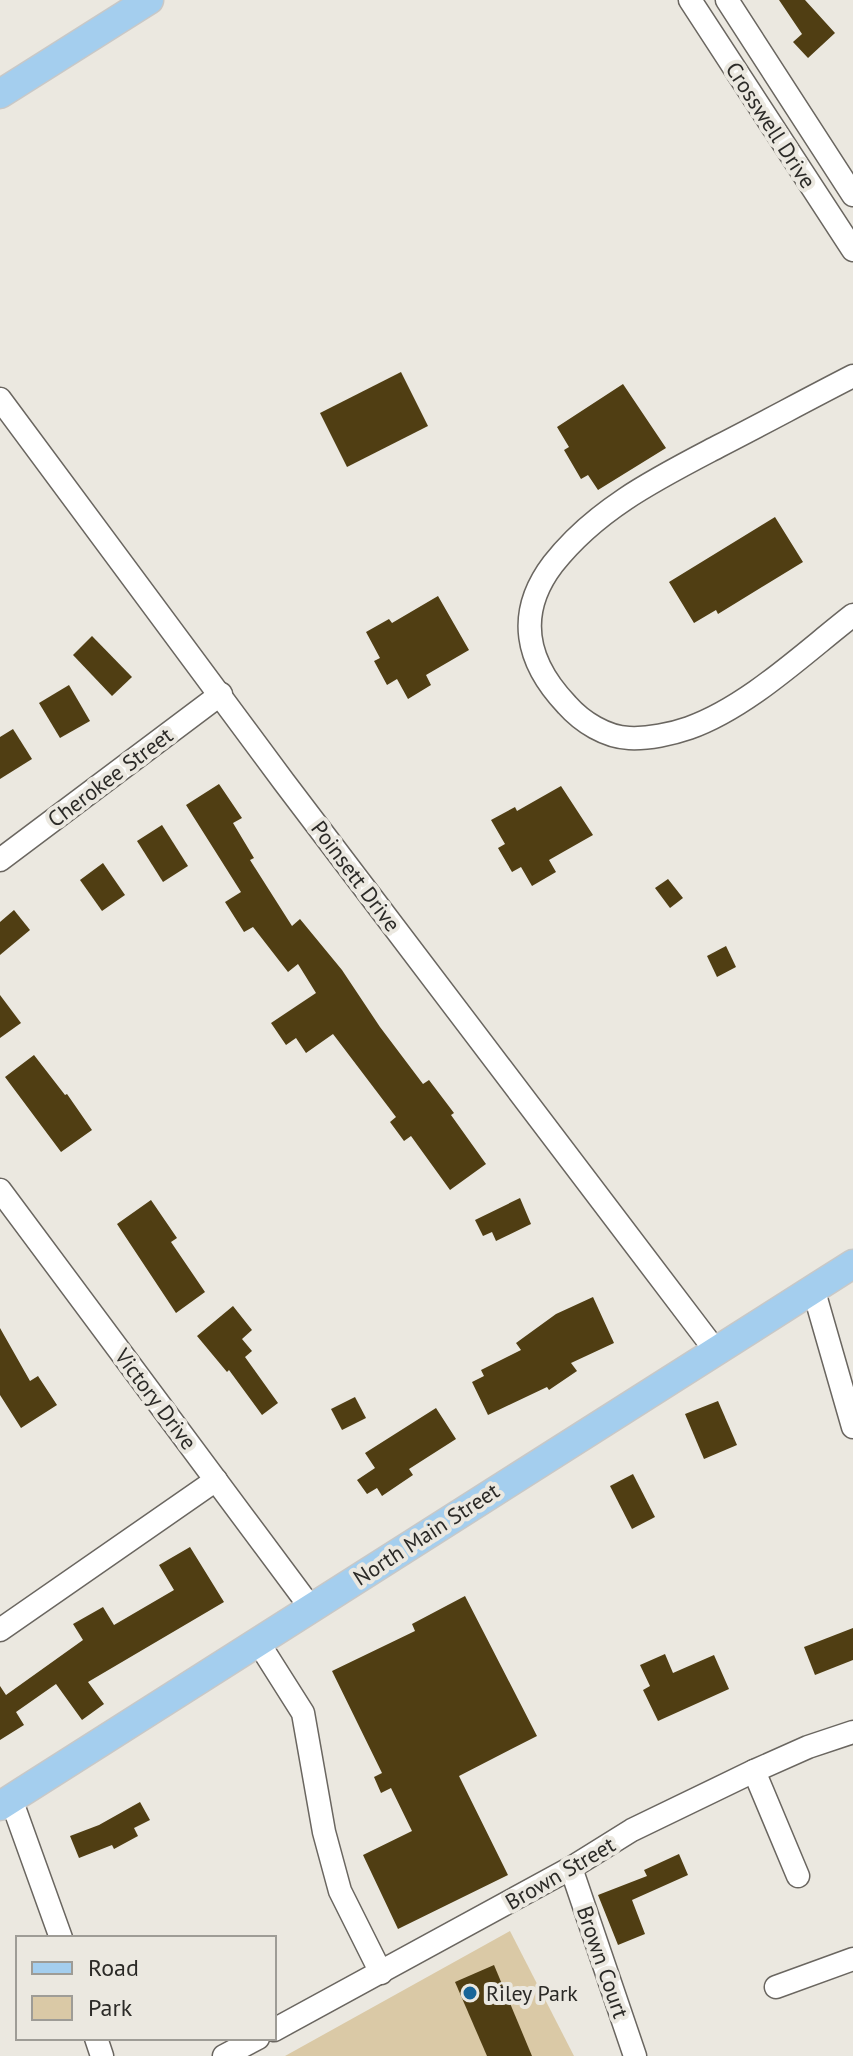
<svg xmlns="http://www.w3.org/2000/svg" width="853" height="2056" font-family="'PT Sans',sans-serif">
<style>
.green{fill:#dac9a6}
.building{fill:#503e13}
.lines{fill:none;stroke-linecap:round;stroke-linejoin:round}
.minor-casing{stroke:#6a6660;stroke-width:25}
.major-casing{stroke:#c8c8c7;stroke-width:31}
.minor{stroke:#fff;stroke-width:22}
.major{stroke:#a4ceee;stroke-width:28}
.poi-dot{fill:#196598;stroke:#ebe8e0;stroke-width:3}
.labels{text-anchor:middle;stroke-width:8;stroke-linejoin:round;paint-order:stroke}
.street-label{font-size:22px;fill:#2b2a27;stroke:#ebe8e0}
.poi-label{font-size:22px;fill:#2b2a27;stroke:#ebe8e0;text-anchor:start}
</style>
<rect width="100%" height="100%" fill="#ebe8e0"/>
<path class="green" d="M 510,1931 L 574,2056 L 285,2056 Z"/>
<g class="building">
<path d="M 779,0 L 805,0 L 835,33 L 808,58 L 793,42 L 802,34 Z"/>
<path d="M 401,372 L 428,426 L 347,467 L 320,413 Z"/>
<path d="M 623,384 L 666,448 L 598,490 L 588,475 L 581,479 L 564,450 L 569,447 L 557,427 Z"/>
<path d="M 775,517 L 803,562 L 718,614 L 716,610 L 694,623 L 669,582 Z"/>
<path d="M 438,596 L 469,650 L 426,675 L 431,685 L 408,699 L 397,679 L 387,685 L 374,661 L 380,658 L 366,632 L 389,619 L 392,623 Z"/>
<path d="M 92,636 L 132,677 L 112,696 L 73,655 Z"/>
<path d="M 69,685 L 90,721 L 60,738 L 39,703 Z"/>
<path d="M 13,729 L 32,759 L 0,779 L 0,737 Z"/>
<path d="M 219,784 L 242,818 L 233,823 L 254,858 L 250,860 L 292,926 L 300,919 L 342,970 L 380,1027 L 423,1084 L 429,1080 L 454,1113 L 451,1115 L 486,1164 L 450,1190 L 411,1136 L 404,1141 L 390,1122 L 396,1117 L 333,1034 L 306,1053 L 296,1038 L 286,1045 L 271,1023 L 316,993 L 298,964 L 288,972 L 253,927 L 244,932 L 225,902 L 241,892 L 186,805 Z"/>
<path d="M 561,786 L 593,835 L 549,860 L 556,872 L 532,886 L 521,867 L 512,872 L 498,848 L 505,844 L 491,820 L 515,807 L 517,811 Z"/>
<path d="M 162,825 L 188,866 L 163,882 L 137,841 Z"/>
<path d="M 103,863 L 125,895 L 102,911 L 80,880 Z"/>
<path d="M 668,879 L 683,898 L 670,908 L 655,888 Z"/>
<path d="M 14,910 L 30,930 L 0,955 L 0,922 Z"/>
<path d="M 726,946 L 736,967 L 717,977 L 707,956 Z"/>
<path d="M 0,995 L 21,1023 L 0,1038 Z"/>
<path d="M 34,1055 L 65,1095 L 67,1094 L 92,1130 L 61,1152 L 5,1077 Z"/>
<path d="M 520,1198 L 531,1224 L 496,1241 L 492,1232 L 483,1236 L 475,1220 Z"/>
<path d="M 151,1200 L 177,1238 L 171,1242 L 205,1292 L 176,1313 L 117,1224 Z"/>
<path d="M 593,1297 L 614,1343 L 571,1363 L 577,1371 L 549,1390 L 547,1387 L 488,1415 L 472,1382 L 484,1376 L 481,1370 L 521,1350 L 516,1343 L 556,1314 Z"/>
<path d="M 233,1306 L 252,1330 L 242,1339 L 252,1351 L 245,1357 L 278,1403 L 262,1415 L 229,1370 L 227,1372 L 197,1336 Z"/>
<path d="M 0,1328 L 30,1381 L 38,1376 L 57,1405 L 21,1428 L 0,1395 Z"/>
<path d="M 355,1397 L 366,1418 L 342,1430 L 331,1409 Z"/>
<path d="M 718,1401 L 737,1445 L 704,1459 L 685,1414 Z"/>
<path d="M 436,1408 L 456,1439 L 409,1469 L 413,1475 L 382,1496 L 377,1488 L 367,1494 L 357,1480 L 375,1468 L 365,1453 Z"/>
<path d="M 633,1474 L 655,1517 L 632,1529 L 610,1486 Z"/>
<path d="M 190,1547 L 224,1602 L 88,1682 L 104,1704 L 82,1720 L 56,1684 L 16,1712 L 24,1725 L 0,1740 L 0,1686 L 6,1695 L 83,1640 L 73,1624 L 103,1607 L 114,1625 L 174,1590 L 159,1565 Z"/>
<path d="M 465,1596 L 537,1736 L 459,1776 L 508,1875 L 398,1929 L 363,1855 L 412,1831 L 391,1788 L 381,1793 L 374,1777 L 382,1773 L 332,1671 L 415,1631 L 412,1624 Z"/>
<path d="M 853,1628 L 853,1660 L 815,1675 L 804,1647 Z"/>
<path d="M 665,1654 L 673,1673 L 714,1655 L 729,1689 L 658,1721 L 643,1690 L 650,1686 L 640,1665 Z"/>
<path d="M 140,1802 L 150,1820 L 134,1828 L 138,1836 L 114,1849 L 112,1845 L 79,1858 L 70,1836 L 99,1825 Z"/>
<path d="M 679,1854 L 688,1875 L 632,1900 L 645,1934 L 618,1945 L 598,1895 L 647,1876 L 644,1870 Z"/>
<path d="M 494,1965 L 532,2056 L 487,2056 L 455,1982 Z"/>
</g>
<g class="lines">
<defs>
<g id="minor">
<path d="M 690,0 L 853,250"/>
<path d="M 727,0 L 853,195"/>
<path d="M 853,376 C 808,399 764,423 719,446 C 658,478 597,508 553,564 C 515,614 526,662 567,705 C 582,722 606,737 629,738 C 648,739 672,734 689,728 C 748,707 804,653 853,615"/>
<path d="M 0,399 L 284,782 L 715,1350"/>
<path d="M 0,860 L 221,694"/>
<path d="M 0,1190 L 311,1608"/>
<path d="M 813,1288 L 853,1427"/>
<path d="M 0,1630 L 216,1480"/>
<path d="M 258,1642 L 303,1713 L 324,1832 L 340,1891 L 381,1973"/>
<path d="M 754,1771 L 798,1876"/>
<path d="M 11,1799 L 61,1938"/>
<path d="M 571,1868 L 635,2056"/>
<path d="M 776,1987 L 853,1959"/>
<path d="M 274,2030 L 571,1868 L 632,1830 L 754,1771 L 808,1747 L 853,1732"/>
<path d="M 96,2038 L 102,2056"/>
<path d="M 224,2056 L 258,2038"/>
</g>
<g id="major">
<path d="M 0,94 L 149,0"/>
<path d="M 0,1806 L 853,1264"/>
</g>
</defs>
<use href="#minor" class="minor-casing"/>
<use href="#major" class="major-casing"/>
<use href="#minor" class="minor"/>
<use href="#major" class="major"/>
</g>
<circle class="poi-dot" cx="470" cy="1993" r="8"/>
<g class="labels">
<g class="street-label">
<text transform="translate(771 125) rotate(57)" y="8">Crosswell Drive</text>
<text transform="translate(110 777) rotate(-37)" y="8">Cherokee Street</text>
<text transform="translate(356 876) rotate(53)" y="8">Poinsett Drive</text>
<text transform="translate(156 1399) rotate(53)" y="8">Victory Drive</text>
<text transform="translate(426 1534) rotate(-33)" y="8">North Main Street</text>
<text transform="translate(560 1873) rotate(-30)" y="8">Brown Street</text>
<text transform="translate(603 1962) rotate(71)" y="8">Brown Court</text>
</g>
<g class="poi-label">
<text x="486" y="2001">Riley Park</text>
</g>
</g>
<rect x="16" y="1936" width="260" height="104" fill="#ebe8e0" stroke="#9e9c96" stroke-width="2"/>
<rect x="32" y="1962" width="40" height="12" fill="#a4ceee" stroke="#9e9c96" stroke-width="2"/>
<text x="88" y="1976" font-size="24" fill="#2b2a27">Road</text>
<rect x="32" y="1996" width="40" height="24" fill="#dac9a6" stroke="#9e9c96" stroke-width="2"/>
<text x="88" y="2016" font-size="24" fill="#2b2a27">Park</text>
</svg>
